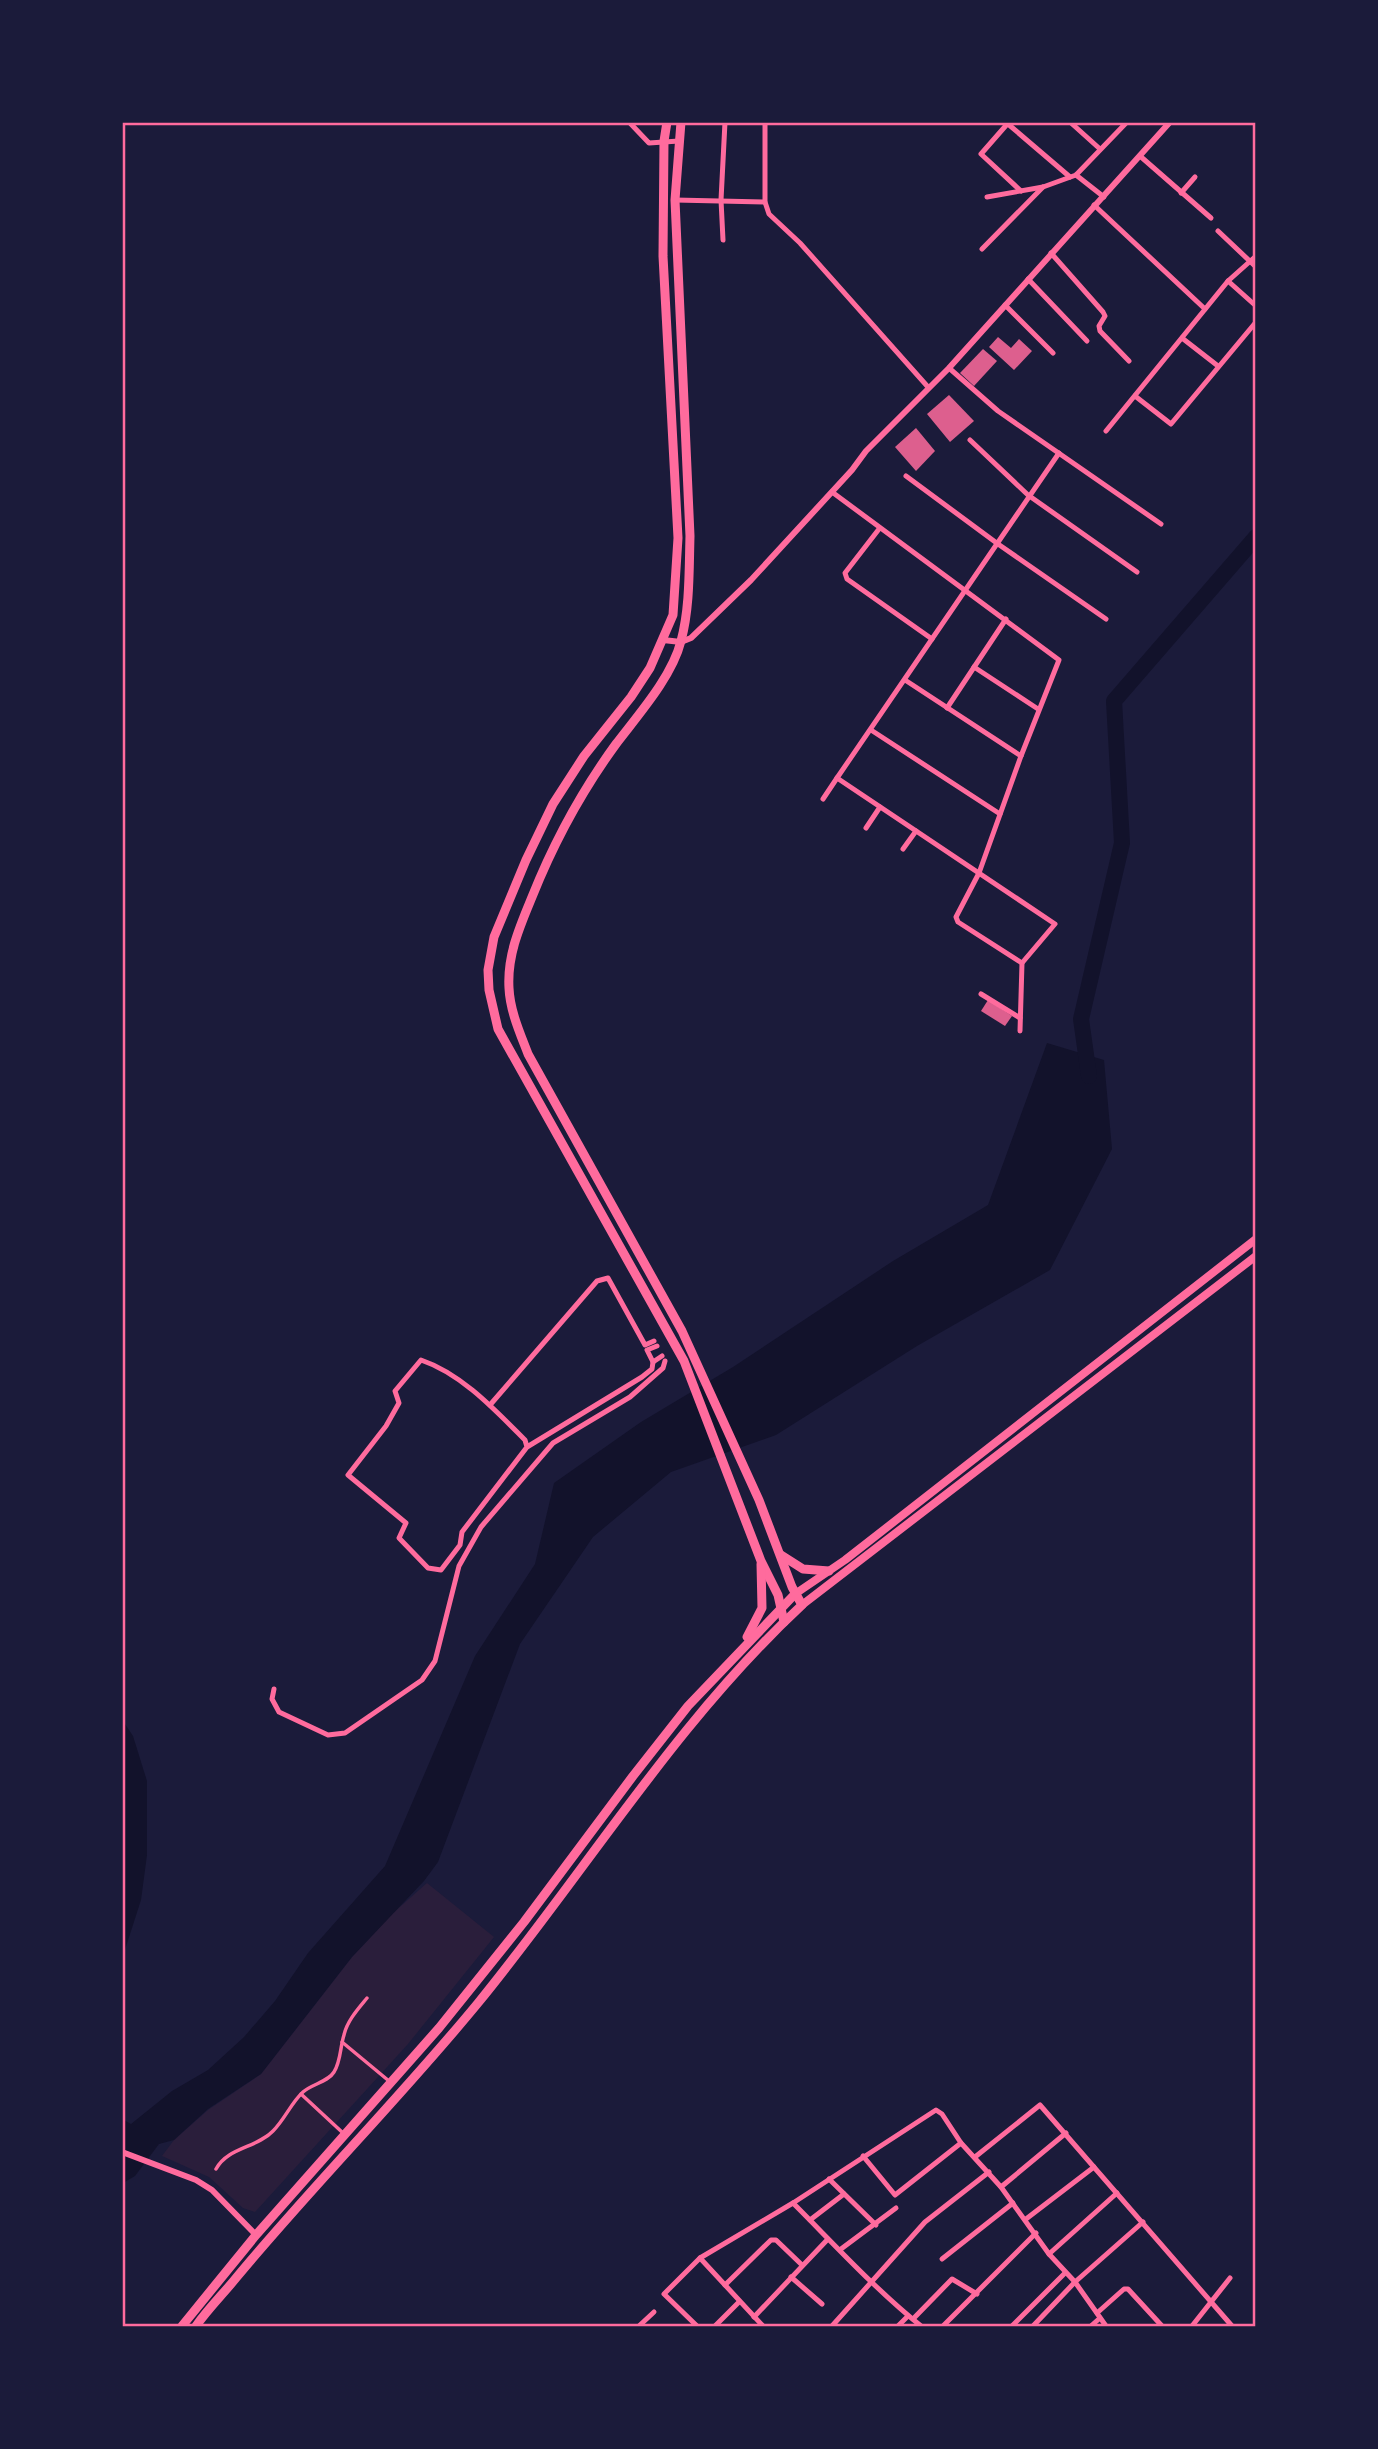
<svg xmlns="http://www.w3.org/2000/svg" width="1378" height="2449" font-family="Bitter,serif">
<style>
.green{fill:#2a1e3b}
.water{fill:#12122b}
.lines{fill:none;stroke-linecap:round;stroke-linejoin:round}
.river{stroke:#12122b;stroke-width:16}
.building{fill:#dd5f8e}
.pedestrian{stroke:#ff6b9d;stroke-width:3.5}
.minor{stroke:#ff6b9d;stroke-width:5}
.tertiary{stroke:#ff6b9d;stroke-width:6}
.primary{stroke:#ff6b9d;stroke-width:8}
.trunk{stroke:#ff6b9d;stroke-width:9}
.neatline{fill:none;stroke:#ff6b9d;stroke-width:2.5}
</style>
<rect width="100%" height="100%" fill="#1b1b3a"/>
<path class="green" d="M 427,1883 L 494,1937 L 408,2044 L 255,2212 L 243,2208 L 209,2177 L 162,2156 L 174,2140 L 208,2110 L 261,2074 L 352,1957 L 393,1913 Z"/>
<g class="water">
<path d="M 1047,1043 L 1104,1060 L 1112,1149 L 1050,1270 L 917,1346 L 776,1435 L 671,1472 L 593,1537 L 520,1644 L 438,1862 L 424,1881 L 352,1957 L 261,2074 L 208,2109 L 174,2140 L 159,2144 L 135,2176 L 123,2183 L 122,2119 L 131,2124 L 172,2091 L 208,2070 L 244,2037 L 275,2001 L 308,1953 L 385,1866 L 475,1656 L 535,1564 L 554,1483 L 641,1422 L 733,1367 L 893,1261 L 988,1205 Z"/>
<path d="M 123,1721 L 133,1736 L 147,1781 L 147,1855 L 141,1900 L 123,1956 Z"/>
</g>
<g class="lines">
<path class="river" d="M 1089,1076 L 1081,1019 L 1122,843 L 1114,701 L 1256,537"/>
</g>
<g class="building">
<path d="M 998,337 L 1011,348 L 1019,339 L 1032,351 L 1014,370 L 989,347 Z"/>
<path d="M 983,349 L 997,361 L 974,386 L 960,373 Z"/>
<path d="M 949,395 L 974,421 L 950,442 L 927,414 Z"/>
<path d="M 916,428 L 935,451 L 916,471 L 895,447 Z"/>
<path d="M 988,1000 L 1012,1016 L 1005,1026 L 981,1011 Z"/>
</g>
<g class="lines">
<g class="pedestrian">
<path d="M 342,2042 L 389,2081"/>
<path d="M 301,2094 L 343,2133"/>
<path d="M 216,2169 C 228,2147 257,2148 273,2131 C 285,2119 291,2103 303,2092 C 312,2084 328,2082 334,2072 C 341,2061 340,2047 344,2035 C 347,2021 358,2009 367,1998"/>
</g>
<g class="minor">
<path d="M 629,122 L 649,143 L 679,141"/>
<path d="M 765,122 L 765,202 L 769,214 L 800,243 L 928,387"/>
<path d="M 1009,122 L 981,154 L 1021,191"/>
<path d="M 1070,122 L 1100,149"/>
<path d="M 1008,124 L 1070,177"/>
<path d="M 1140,156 L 1211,218"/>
<path d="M 1076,175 L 1104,197"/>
<path d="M 1181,193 L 1195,177"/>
<path d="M 987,197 L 1043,187 L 1076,175 L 1127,122"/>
<path d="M 675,200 L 765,202"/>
<path d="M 1094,205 L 1205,309"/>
<path d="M 1218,231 L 1256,267"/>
<path d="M 723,240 L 721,200 L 725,122"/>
<path d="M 982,249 L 1043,187"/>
<path d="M 1051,253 L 1103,312 L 1105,316 L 1099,326 L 1100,331 L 1129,361"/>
<path d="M 1028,279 L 1087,341"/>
<path d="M 1228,281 L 1256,306"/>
<path d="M 1005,305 L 1053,353"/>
<path d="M 1182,338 L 1218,366"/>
<path d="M 949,368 L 998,411 L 1161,524"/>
<path d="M 1135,396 L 1171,424 L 1256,322"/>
<path d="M 1106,431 L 1228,281 L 1256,256"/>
<path d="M 970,440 L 1028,495 L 1137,572"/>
<path d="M 906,476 L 998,544 L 1106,619"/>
<path d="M 832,492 L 1059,660 L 1021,756 L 979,873 L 956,917 L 958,922 L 1022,963"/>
<path d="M 879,529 L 845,573 L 847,579 L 932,639"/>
<path d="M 974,667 L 1038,709"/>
<path d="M 905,680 L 1021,756"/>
<path d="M 947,708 L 1006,619"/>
<path d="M 871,730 L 1000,814"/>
<path d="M 823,799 L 837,778"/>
<path d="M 866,828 L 880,807"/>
<path d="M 903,849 L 916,831"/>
<path d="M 981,994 L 1020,1018"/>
<path d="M 1020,1031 L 1022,963 L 1055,924 L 837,778 L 1059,453"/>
<path d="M 653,1362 L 647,1350 L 657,1346"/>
<path d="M 490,1405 L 597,1281 L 608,1278 L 645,1345 L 654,1341"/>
<path d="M 527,1447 L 462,1532 L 460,1545 L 441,1570 L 428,1568 L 399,1538 L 406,1523 L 348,1475 L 386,1426 L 399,1403 L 395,1391 L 421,1360 C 462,1374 495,1410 525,1440 L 527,1447 L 642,1377 L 652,1369 L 653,1362 L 662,1356"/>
<path d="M 274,1689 L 272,1699 L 279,1712 L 328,1735 L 345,1733 L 422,1680 L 435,1661 L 459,1566 L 481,1527 L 553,1443 L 630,1397 L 663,1368 L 665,1361"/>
<path d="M 863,2156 L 895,2195 L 961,2143"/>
<path d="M 975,2157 L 1040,2105 L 1232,2326"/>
<path d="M 829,2179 L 876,2225"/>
<path d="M 1001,2187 L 1066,2133"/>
<path d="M 793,2203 C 835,2245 875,2289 921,2326"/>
<path d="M 1026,2219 L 1094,2167"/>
<path d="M 810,2220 L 844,2194"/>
<path d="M 841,2249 L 896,2208"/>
<path d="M 1049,2254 L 1117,2193"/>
<path d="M 700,2258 L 763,2326"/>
<path d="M 942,2259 L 1013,2203"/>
<path d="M 791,2277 L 822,2304"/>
<path d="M 725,2285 L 771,2240 L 776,2240 L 802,2265"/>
<path d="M 1097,2313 L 1124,2289 L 1128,2289 L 1162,2326"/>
<path d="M 754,2317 L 828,2239"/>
<path d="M 913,2319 L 952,2279 L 977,2294"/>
<path d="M 639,2326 L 654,2312"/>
<path d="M 697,2326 L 664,2294 L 700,2258 L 793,2203 L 936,2110 L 942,2114 L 961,2143 L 1001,2187 L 1049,2254 L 1075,2282 L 1106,2326"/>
<path d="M 715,2326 L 739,2302"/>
<path d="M 832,2326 L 925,2222 L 989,2172"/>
<path d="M 898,2326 L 908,2316"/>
<path d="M 943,2326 L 1036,2233"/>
<path d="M 1012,2326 L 1065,2273"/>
<path d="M 1033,2326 L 1075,2282 L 1143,2222"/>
<path d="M 1091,2326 L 1100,2318"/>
<path d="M 1192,2326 L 1230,2278"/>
</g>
<g class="tertiary">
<path d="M 663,640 L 681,642 L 691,638 L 751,580 L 852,470 L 866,451 L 949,368 L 1170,122"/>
<path d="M 122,2152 L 196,2180 L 212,2190 L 256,2235"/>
</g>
<g class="primary">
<path d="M 795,1594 L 845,1560 L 1256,1239"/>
<path d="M 802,1605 L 1256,1256"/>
</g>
<g class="trunk">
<path d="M 667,122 L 664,141 L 663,256 L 678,538 L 673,615 L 650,668 L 631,697 L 584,756 L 553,804 L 526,860 L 494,937 L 488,970 L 489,990 L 498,1029 L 684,1361 L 761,1561 L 778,1595 L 784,1622"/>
<path d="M 781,1555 L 803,1569 L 829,1571"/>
<path d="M 747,1637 L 762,1608 L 761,1564"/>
<path d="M 182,2326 L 256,2235 L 439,2028 L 524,1922 L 633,1776 L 688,1706 L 795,1594"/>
<path d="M 196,2326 C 208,2309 223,2294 236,2278 C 314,2184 400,2098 478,2003 C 586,1871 676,1722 802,1605 L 792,1587 L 759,1500 L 682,1331 L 528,1054 C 520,1033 510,1011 509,988 C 507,955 520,926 532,897 C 554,842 581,792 616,744 C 638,715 672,677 681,641 C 690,608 689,570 690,536 L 675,200 L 681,122"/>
</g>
</g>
<rect width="1378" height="2449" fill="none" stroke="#1b1b3a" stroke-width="248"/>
<rect x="124" y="124" width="1130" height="2201" class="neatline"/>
</svg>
